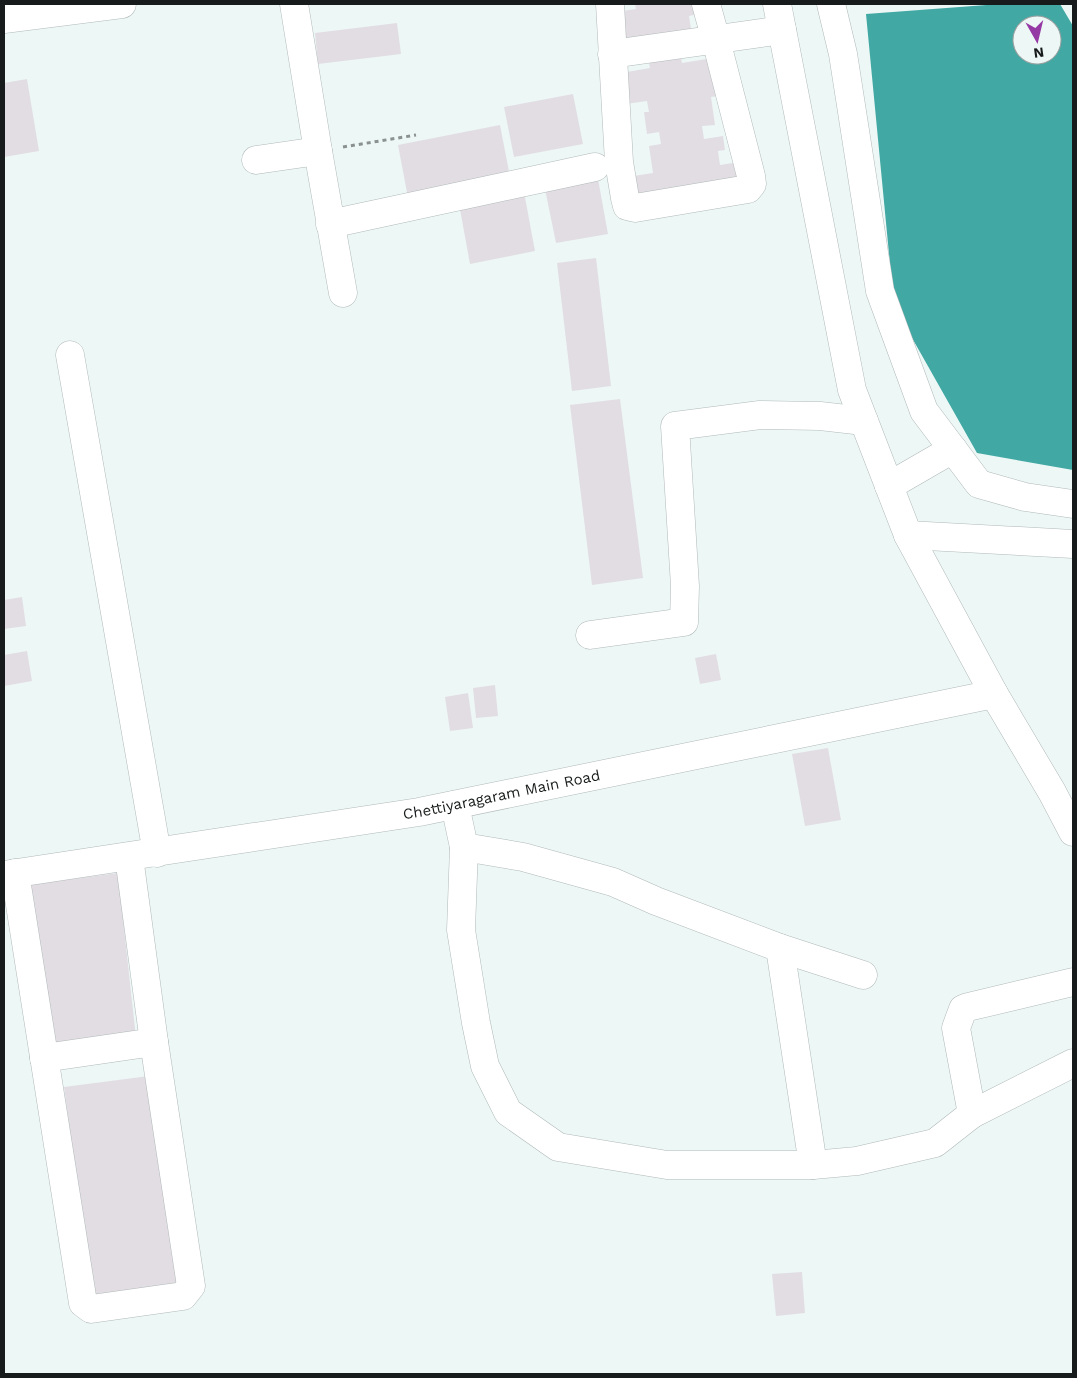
<svg xmlns="http://www.w3.org/2000/svg" width="1077" height="1378" font-family="'Work Sans',sans-serif">
<style>
.water{fill:#41a8a4;fill-rule:evenodd}
.building{fill:#e2dde3}
.lines{fill:none;stroke-linecap:round;stroke-linejoin:round}
.minor-casing{stroke:#b1b9b9;stroke-width:29}
.path{stroke:#8b9191;stroke-width:3;stroke-dasharray:4 4;stroke-linecap:butt}
.minor{stroke:#fff;stroke-width:28}
.labels{text-anchor:middle;stroke-width:4;stroke-linejoin:round;paint-order:stroke}
.street-label{font-size:15px;fill:#181b1b;stroke:#edf7f6}
</style>
<rect width="100%" height="100%" fill="#edf7f6"/>
<path class="water" d="M 1000,4 L 1060,4 L 1073,26 L 1073,470 L 977,453 L 894,306 L 866,14 ZM 1022,25 L 1052,25 L 1052,55 L 1022,55 Z"/>
<g class="building">
<path d="M 635,4 L 697,4 L 698,14 L 689,16 L 692,36 L 620,47 L 615,12 L 636,9 Z"/>
<path d="M 397,23 L 401,54 L 318,64 L 315,33 Z"/>
<path d="M 719,57 L 725,95 L 711,97 L 715,125 L 702,126 L 704,139 L 723,136 L 725,150 L 718,151 L 720,165 L 746,161 L 750,184 L 631,203 L 627,177 L 653,173 L 649,146 L 661,144 L 659,132 L 647,134 L 644,112 L 649,112 L 647,101 L 626,104 L 621,73 L 650,68 L 649,63 L 681,58 L 682,63 Z"/>
<path d="M 27,79 L 39,151 L 4,157 L 4,83 Z"/>
<path d="M 573,94 L 583,144 L 514,157 L 504,107 Z"/>
<path d="M 500,125 L 511,182 L 409,203 L 398,145 Z"/>
<path d="M 598,179 L 608,234 L 556,243 L 545,189 Z"/>
<path d="M 524,192 L 535,251 L 470,264 L 459,204 Z"/>
<path d="M 596,258 L 611,386 L 572,391 L 557,263 Z"/>
<path d="M 620,399 L 643,578 L 592,585 L 570,405 Z"/>
<path d="M 22,597 L 26,626 L 4,629 L 4,600 Z"/>
<path d="M 27,651 L 32,681 L 4,686 L 4,655 Z"/>
<path d="M 716,654 L 721,680 L 700,684 L 695,658 Z"/>
<path d="M 495,685 L 498,716 L 476,718 L 473,688 Z"/>
<path d="M 468,693 L 473,728 L 450,731 L 445,697 Z"/>
<path d="M 828,748 L 841,820 L 805,826 L 792,754 Z"/>
<path d="M 118,873 L 136,1038 L 52,1047 L 27,885 Z"/>
<path d="M 149,1076 L 179,1289 L 93,1301 L 64,1087 Z"/>
<path d="M 802,1272 L 805,1313 L 776,1316 L 772,1274 Z"/>
</g>
<g class="lines">
<defs>
<g id="minor">
<path d="M 294,4 L 318,151 L 343,293"/>
<path d="M 610,4 L 619,162 L 625,198 L 627,206 L 635,208 L 748,189 L 752,184 L 751,176 L 716,40 L 706,4"/>
<path d="M 777,4 L 852,390 L 908,535 L 994,694 L 1052,792 L 1073,832"/>
<path d="M 831,4 L 843,54 L 880,291 L 924,411 L 979,484 L 1025,497 L 1073,504"/>
<path d="M 4,19 L 122,4"/>
<path d="M 612,54 L 782,30"/>
<path d="M 256,160 L 318,151"/>
<path d="M 330,224 L 595,167"/>
<path d="M 70,355 L 157,853"/>
<path d="M 889,486 L 953,449"/>
<path d="M 908,535 L 1073,544"/>
<path d="M 590,635 L 684,622 L 685,586 L 675,426 L 760,415 L 820,416 L 864,421"/>
<path d="M 455,805 L 464,847 L 523,857 L 613,882 L 656,901 L 780,948 L 813,1165"/>
<path d="M 464,847 L 461,930 L 476,1023 L 485,1066 L 508,1112 L 558,1147 L 667,1165 L 813,1165 L 857,1161 L 935,1143 L 972,1114"/>
<path d="M 15,873 L 83,1303 L 91,1309 L 183,1296 L 191,1286 L 154,1042 L 129,857"/>
<path id="s1" d="M 4,875 L 419,812 L 994,694"/>
<path d="M 780,948 L 863,975"/>
<path d="M 1073,982 L 968,1007 L 963,1009 L 956,1028 L 972,1114 L 1073,1063"/>
<path d="M 44,1058 L 154,1042"/>
</g>
</defs>
<use href="#minor" class="minor-casing"/>
<path class="path" d="M 343,147 L 416,135"/>
<use href="#minor" class="minor"/>
</g>
<g class="labels">
<g class="street-label">
<text dy="5" stroke="none"><textPath href="#s1" startOffset="504">Chettiyaragaram Main Road</textPath></text>
</g>
</g>
<rect width="1077" height="1378" fill="none" stroke="#181b1b" stroke-width="10"/>
<g transform="translate(1037 40) rotate(172)"><circle r="24" fill="#edf7f6" stroke="#989f9e"/>
<path d="M0-4L9 19L0 12L-9 19Z" fill="#953aa5"/>
<text y="-8" font-size="14" font-weight="bold" text-anchor="middle" fill="#181b1b">N</text>
</g>
</svg>
